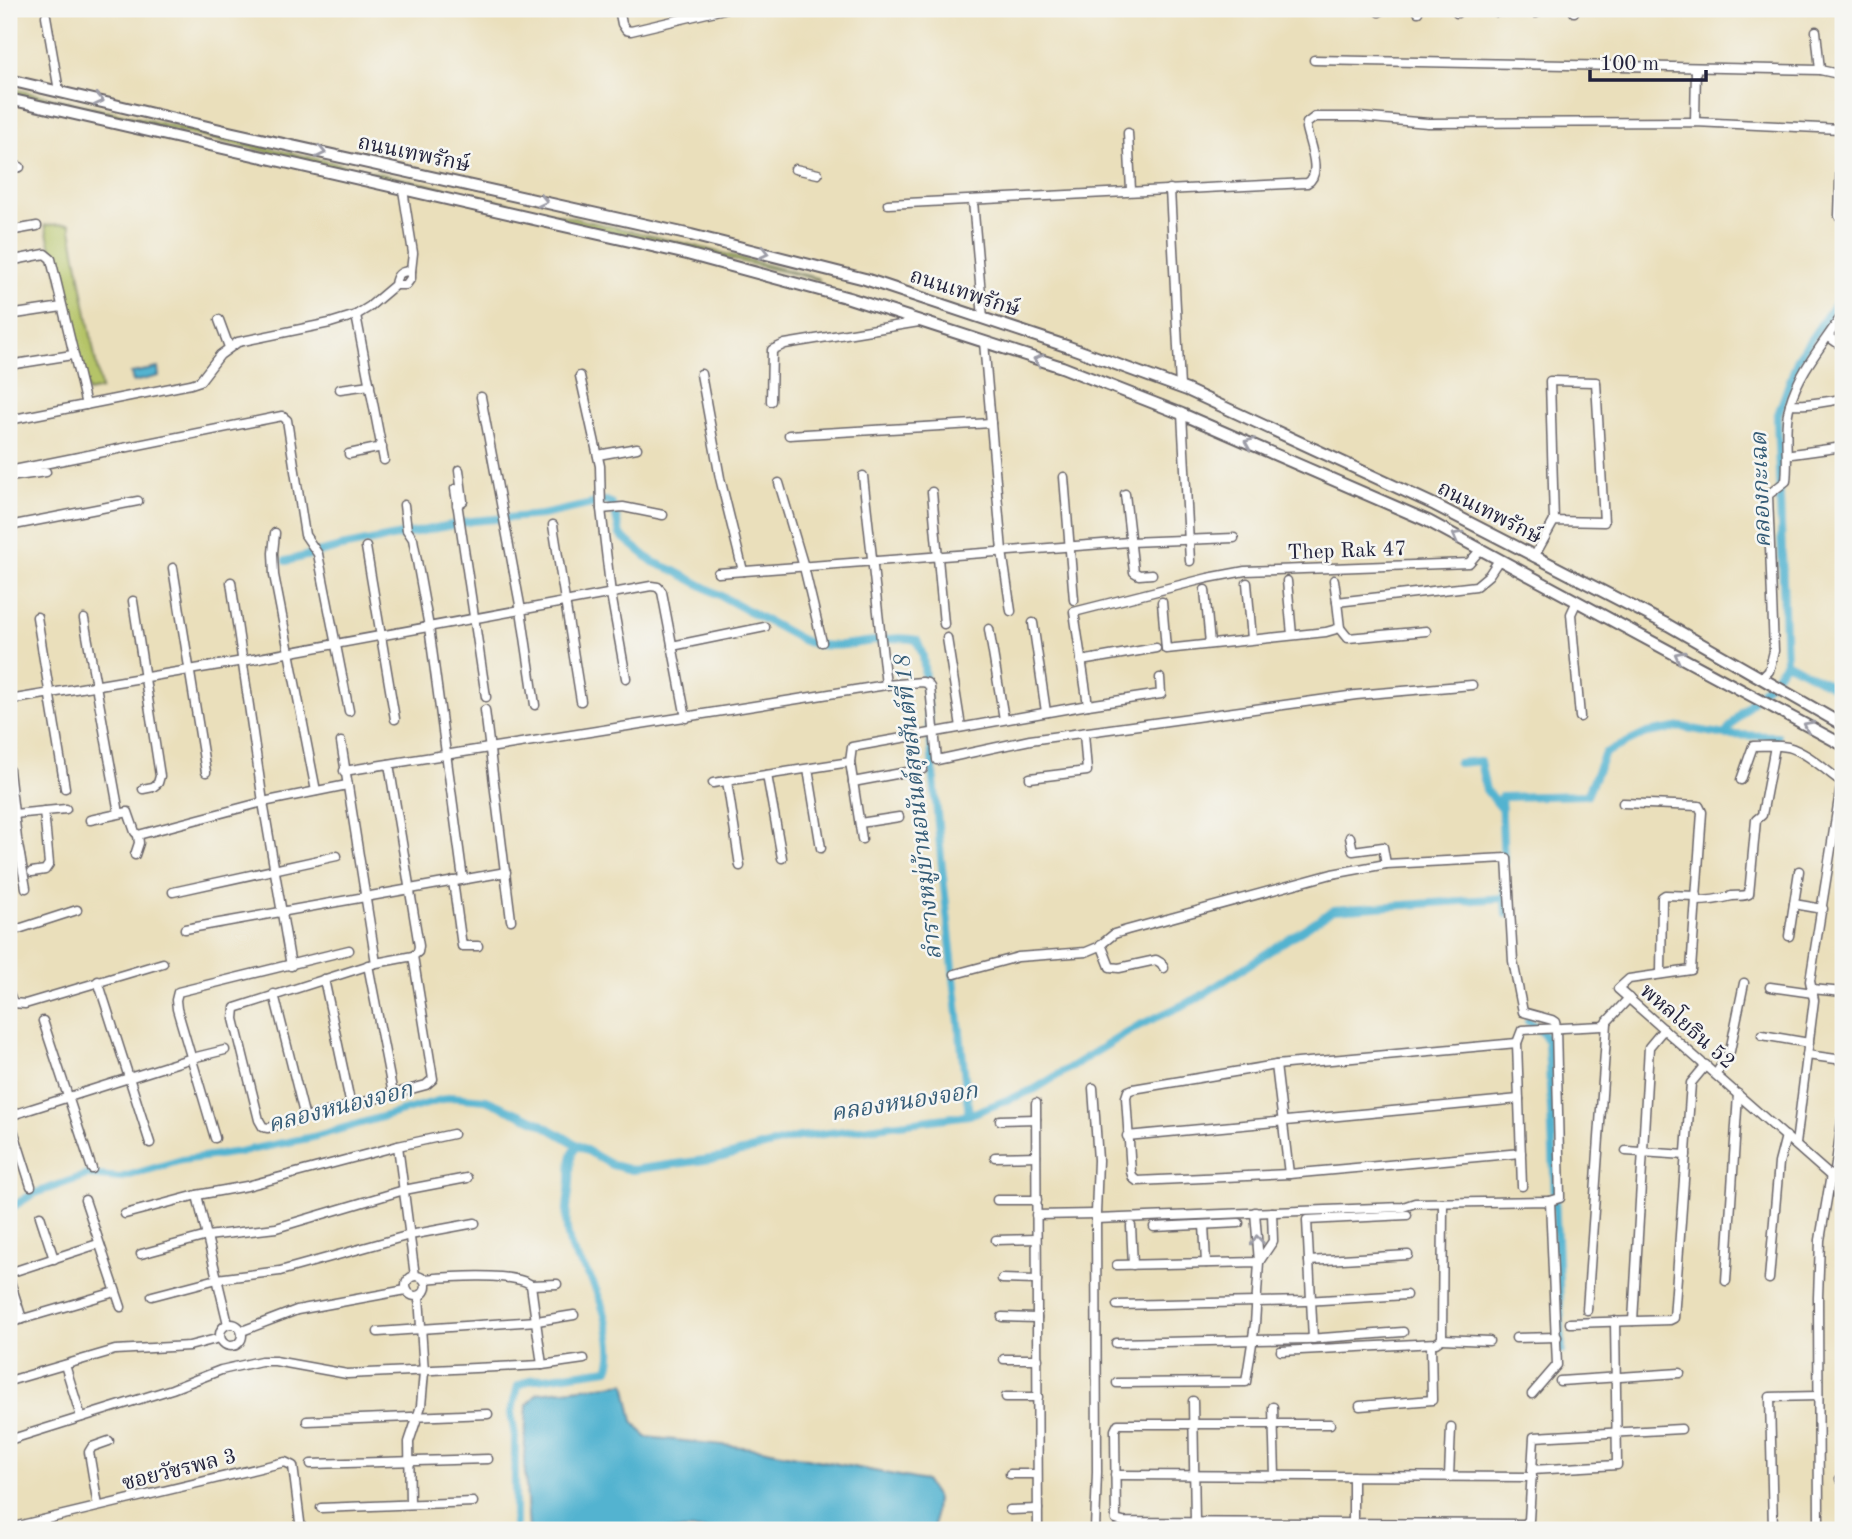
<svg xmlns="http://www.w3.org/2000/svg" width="1852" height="1539" font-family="'Old Standard TT','Noto Serif Thai',serif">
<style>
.green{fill:#b5c467;stroke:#6c7351;stroke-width:2}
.water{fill:#52b3d0;stroke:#3a6a86;stroke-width:2}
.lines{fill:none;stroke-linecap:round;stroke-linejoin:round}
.canal{stroke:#52b3d0;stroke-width:8}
.minor-casing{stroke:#686468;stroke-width:11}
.secondary-casing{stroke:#686468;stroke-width:14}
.minor{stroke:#fff;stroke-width:8}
.secondary{stroke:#fff;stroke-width:10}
.oneway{stroke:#9c9ca7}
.labels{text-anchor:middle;stroke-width:5;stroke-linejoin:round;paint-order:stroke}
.street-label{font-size:21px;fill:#22223b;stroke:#f6f6f2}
.water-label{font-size:23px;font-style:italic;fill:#355c77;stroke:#f6f6f2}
</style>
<rect width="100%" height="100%" fill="#f6f6f2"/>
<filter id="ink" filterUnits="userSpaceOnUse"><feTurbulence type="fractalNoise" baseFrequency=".0143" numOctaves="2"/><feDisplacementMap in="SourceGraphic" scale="14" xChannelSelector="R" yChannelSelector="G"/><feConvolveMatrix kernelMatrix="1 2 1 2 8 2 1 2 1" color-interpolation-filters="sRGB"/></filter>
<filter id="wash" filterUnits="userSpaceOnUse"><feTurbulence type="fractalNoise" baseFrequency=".00686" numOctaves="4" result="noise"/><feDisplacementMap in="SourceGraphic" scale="28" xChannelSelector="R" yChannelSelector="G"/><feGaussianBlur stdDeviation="1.57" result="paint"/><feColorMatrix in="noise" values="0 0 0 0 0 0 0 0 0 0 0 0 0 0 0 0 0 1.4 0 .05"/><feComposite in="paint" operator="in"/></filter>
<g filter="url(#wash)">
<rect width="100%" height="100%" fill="#eadfbb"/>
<g class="green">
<path d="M 9,88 L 691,245 L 817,278 L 820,280 L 9,92 Z"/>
<path d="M 70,224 L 101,389 L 88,392 L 45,225 Z"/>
</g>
<g class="water">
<path d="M 158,368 L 159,376 L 133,382 L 131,373 Z"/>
<path d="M 625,1383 L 633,1421 L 646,1437 L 761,1449 L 925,1481 L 936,1497 L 934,1530 L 529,1530 L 524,1459 L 527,1405 L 538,1393 Z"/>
</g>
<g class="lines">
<g class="canal">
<path d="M 286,561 L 341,547 L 472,521 L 542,515 L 606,501 L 611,503 L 615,512 L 620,535 L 653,562 L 675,571 L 802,640 C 838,656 880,632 917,640 L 923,656 L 941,858 L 969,1115"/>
<path d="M 1786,662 L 1777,417 L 1798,358 L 1843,292"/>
<path d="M 1725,735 C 1742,708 1768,688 1786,662 L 1843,692"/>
<path d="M 1458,763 L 1480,761 L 1486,790 L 1502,809"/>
<path d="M 1504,862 L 1501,797 L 1587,795 L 1605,753 L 1647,733 L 1682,727 L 1725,735 L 1777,736"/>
<path d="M 1505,898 L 1506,914"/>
<path d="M 1528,1021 L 1542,1032 L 1548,1042 L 1562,1350"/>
<path d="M 9,1209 L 33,1194 L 87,1175 L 120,1178 L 182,1160 L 239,1152 L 313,1137 L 451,1097 L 486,1100 L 538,1122 L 612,1165 L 632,1170 L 719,1158 L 799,1137 L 969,1115 L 1035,1089 L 1138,1026 L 1196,999 L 1333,910 L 1505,898 L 1504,879"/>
<path d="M 515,1530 L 515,1436 L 511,1413 L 518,1386 L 530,1380 L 608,1369 C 618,1347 602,1302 592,1281 C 587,1271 577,1260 572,1250 C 562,1224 568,1206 570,1181 C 571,1168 568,1157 577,1146"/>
</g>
</g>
</g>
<g filter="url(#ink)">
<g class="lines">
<defs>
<g id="minor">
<path d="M 619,9 L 622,24 L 626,30 L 631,31 L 724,9"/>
<path d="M 1759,10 L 1760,9"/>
<path d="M 1379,12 L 1379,9"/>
<path d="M 1418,12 L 1418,9"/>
<path d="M 1497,12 L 1497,9"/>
<path d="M 1574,12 L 1574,9"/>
<path d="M 1457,13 L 1457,9"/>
<path d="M 1536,13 L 1536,9"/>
<path d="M 46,16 L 59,91"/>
<path d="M 1816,31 L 1820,70"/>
<path d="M 1314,60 L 1820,70 L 1843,75"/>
<path d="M 1695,122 L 1696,68"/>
<path d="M 1128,133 L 1131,190"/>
<path d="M 9,169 L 20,167"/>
<path d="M 795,169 L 818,174"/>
<path d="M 1170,189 L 1180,387"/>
<path d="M 403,190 L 413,253 L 411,271"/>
<path d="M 973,201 L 983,318"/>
<path d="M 888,204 L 1307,183 C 1323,175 1309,143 1306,128 L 1307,123 L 1315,117 L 1359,117 L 1428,123 L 1695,122 L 1840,129"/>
<path d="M 1839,216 L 1843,89"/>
<path d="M 9,231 L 37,226"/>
<path d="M 9,261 L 45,254 L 51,259 L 86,405"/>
<path d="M 9,315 L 62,307"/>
<path d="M 356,315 L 384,460"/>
<path d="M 219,320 L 229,347"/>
<path d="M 1829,337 L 1843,347"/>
<path d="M 984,342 L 1002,551 L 1011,611"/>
<path d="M 9,365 L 72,355"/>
<path d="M 701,374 L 720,478 L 743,571"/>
<path d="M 580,376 L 600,466 L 601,509 L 611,594 L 626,678"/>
<path d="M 340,389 L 370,385"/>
<path d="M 481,397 L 521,610 L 535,705"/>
<path d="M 771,401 L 772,350 L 785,344 L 919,322"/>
<path d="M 1790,404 C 1807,406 1826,401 1843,399"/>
<path d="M 1182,414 L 1190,561"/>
<path d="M 9,420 L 191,384 L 200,381 L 220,355 L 238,342 L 330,323 L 356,315 L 369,307 L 395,285 C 396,274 401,271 411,271 L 411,278 L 406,285 L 395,285"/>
<path d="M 789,435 L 991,423"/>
<path d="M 349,454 L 382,447"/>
<path d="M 1792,454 L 1843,447"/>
<path d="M 598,455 L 637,448"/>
<path d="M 9,471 L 282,416 L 287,420 L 305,535 L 318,554 L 349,711"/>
<path d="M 863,476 L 886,685"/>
<path d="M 9,477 L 46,472"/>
<path d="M 1064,477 L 1074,600"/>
<path d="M 779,483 L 804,567 L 822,642"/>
<path d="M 455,489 L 486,697"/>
<path d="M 932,492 L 944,624"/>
<path d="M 1125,494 L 1134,572 L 1139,575 L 1152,574"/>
<path d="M 404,505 L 407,530 L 413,539 L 429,627 L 463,879"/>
<path d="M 457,505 L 463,501 L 459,470"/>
<path d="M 601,509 L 623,507 L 663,515"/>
<path d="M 553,525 L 581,701"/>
<path d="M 9,526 L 138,501"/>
<path d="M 275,533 L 273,553 L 274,575 L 316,791"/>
<path d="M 366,547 L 395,719"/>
<path d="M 1534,557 L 1554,521 L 1550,381 L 1596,382 L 1604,522 L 1554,521"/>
<path d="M 173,568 L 206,772"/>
<path d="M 718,573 L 1129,542 L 1234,538"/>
<path d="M 1334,580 L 1337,602"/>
<path d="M 1287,581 L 1292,635"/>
<path d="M 231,582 L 263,802 L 291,966"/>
<path d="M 1247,583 L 1252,639"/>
<path d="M 1205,590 L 1210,644"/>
<path d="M 133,601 L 160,776 L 158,783 L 153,787 L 143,789"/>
<path d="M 1577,601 L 1571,614 L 1580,717"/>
<path d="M 1162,602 L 1166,649 L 1326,632 L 1340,628 L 1337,602 L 1476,586 L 1489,575 L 1499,560"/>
<path d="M 37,617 L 65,788"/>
<path d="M 84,619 L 119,813"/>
<path d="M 1033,623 L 1046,712"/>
<path d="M 1340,628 L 1348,638 L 1426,631"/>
<path d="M 989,629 L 1004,719"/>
<path d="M 947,638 L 961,727"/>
<path d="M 672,646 L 765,627"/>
<path d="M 1081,661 L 1156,648"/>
<path d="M 1762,678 L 1769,671 L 1774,651 L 1768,495 L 1786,481 C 1789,456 1783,429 1790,404 C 1799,371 1825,342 1843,314"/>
<path d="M 9,700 L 243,661 L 651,586 L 658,587 L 662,592 L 686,718"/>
<path d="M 1088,705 L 1161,694 L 1160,678"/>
<path d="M 485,710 L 511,920"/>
<path d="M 341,742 L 376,963 L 413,956 L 433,1079 L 426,1085 L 268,1128 L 263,1127 L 259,1120 L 234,1019 L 235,1008 L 376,963"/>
<path d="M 850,762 L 862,839"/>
<path d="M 389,764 L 419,946 L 418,952 L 413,956"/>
<path d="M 808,769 L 821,848"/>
<path d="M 9,770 L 17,839 L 26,888"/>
<path d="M 344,771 L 886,685 L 922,682 L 927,683 L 930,687 L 937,760 L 1030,740 L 1356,695 L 1472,685"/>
<path d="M 767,775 L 782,858"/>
<path d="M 1030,778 L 1087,771 L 1084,733"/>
<path d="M 1741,780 L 1753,746 C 1765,746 1777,745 1788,747 C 1807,752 1826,771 1842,782"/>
<path d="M 727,781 L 740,866"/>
<path d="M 853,782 L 923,769"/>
<path d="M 713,783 L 850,762 L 852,747 L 1088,705 L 1074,612 L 1208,578 L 1245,571 L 1469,563 L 1481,549"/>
<path d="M 1623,803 L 1699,806 L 1702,812 L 1691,970 L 1629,979 L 1618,989 L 1843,1187"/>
<path d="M 14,814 L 66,809"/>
<path d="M 90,820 L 128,812 L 135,832 L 138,835 L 263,802 L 347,785"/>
<path d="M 860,823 L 899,817"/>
<path d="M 1350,837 L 1353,851 L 1383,847 L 1386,864"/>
<path d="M 135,855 L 139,843 L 138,835"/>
<path d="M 9,858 L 20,856"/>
<path d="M 32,872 L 45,870 L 49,864 L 44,811"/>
<path d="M 453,881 L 462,946 L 478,946"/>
<path d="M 173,892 L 337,856"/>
<path d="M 1696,901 C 1709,901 1720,899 1732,896 C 1738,895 1743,897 1749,894 L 1756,820 L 1762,815 L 1775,746"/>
<path d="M 1794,904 L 1823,909"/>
<path d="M 185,929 L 506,872"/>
<path d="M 9,932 L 77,910"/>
<path d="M 1789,936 L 1799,871"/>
<path d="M 1101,944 L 1110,967 L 1119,968 L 1156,960 L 1161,963 L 1164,968"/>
<path d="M 368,965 L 393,1094"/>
<path d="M 955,974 L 1018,957 L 1086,952 L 1098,947 L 1114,934 L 1127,930 L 1332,874 L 1386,864 L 1507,858 L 1513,961 L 1523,1012 L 1552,1020 L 1555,1022 L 1556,1027 L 1560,1198 L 1550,1201"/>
<path d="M 1661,974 L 1662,897 L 1665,895 L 1697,896"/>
<path d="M 324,979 L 351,1106"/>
<path d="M 98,981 L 150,1143"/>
<path d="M 1770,987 L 1813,993"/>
<path d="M 1812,989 L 1843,992"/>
<path d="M 9,993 L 13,1003 L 25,1004 L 163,963"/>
<path d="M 274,994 L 305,1118"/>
<path d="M 43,1021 L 92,1169"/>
<path d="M 1762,1035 L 1809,1043"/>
<path d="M 1517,1043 L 1276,1065 L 1133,1089 L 1128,1091 L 1126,1097 L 1131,1172 L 1133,1178 L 1137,1181 L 1289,1174 L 1521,1153"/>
<path d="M 1807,1055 L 1843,1060"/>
<path d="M 1276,1065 L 1289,1174"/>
<path d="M 1716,1074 L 1730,1051 L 1744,983"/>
<path d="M 1093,1088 L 1098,1160 L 1096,1214 L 1097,1472 L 1095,1530"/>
<path d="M 1036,1103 L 1038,1530"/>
<path d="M 9,1116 L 192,1058 L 225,1050"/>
<path d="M 9,1117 L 31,1186"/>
<path d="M 1000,1120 L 1036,1119"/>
<path d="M 1127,1136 L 1519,1099"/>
<path d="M 215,1138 L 177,1009 L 176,1000 L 178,992 L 349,950"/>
<path d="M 1796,1144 L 1814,1000 L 1810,981 L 1843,773"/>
<path d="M 398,1146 L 415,1276"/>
<path d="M 1626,1151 L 1686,1155"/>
<path d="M 995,1157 L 1036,1156"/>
<path d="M 1834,1178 L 1843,1113"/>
<path d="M 1522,1186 L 1517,1043 L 1522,1030 L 1603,1026 L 1629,998"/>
<path d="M 197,1195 L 228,1324"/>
<path d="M 85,1200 L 121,1307"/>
<path d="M 997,1200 L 1037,1200"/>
<path d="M 1255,1212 L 1259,1262 L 1273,1241 L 1272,1212"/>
<path d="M 125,1214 L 197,1195 L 247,1186 L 398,1146 L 453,1134"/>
<path d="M 1036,1215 L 1096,1214"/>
<path d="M 40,1216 L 54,1259"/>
<path d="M 1096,1219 L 1403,1207 L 1415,1203 L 1550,1201 L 1557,1365 L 1532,1394"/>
<path d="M 1204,1225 L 1206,1263"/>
<path d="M 1131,1226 L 1133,1265"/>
<path d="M 1154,1227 L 1239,1223"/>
<path d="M 996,1240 L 1036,1239"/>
<path d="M 141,1254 L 207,1236 L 276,1228 L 404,1190 L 467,1178"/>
<path d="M 1309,1261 L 1408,1255"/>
<path d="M 1117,1265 L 1259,1262 L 1255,1324 L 1246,1382 L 1117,1383"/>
<path d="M 9,1273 L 98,1244"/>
<circle cx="416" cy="1286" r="10"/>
<path d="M 9,1278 L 22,1319"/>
<path d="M 424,1279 C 447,1277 515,1272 531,1285 L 542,1365"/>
<path d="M 1002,1279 L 1037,1280"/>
<path d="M 1769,1279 L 1779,1163 L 1786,1136"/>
<path d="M 1726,1281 L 1738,1094"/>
<path d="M 531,1285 L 557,1284"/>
<path d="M 152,1296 L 217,1279 L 280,1271 L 410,1235 L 475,1223"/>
<path d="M 1117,1305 L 1305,1301 L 1406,1295"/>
<path d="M 1587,1310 L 1607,1023"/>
<path d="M 1002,1317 L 1037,1318"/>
<path d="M 1633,1321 L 1649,1047 L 1664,1029"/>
<path d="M 9,1323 L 115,1292"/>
<path d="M 1570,1323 L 1670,1320 L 1674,1318 L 1691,1083 L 1706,1065"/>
<circle cx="231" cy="1335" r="11"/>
<path d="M 242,1331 L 297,1310 L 406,1290"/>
<path d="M 378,1332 L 537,1321 L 574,1315"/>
<path d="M 1516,1338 L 1557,1337"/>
<path d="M 1313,1339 L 1307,1220 L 1407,1215"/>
<path d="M 1442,1339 L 1489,1341"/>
<path d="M 1116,1343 L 1308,1339 L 1403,1332"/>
<path d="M 1281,1351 L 1436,1343 L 1442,1339 L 1443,1203"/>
<path d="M 1004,1359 L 1038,1359"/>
<path d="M 65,1365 L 81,1417"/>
<path d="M 9,1381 L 115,1350 L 189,1346 L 220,1338"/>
<path d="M 1560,1381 L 1680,1373"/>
<path d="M 1006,1397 L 1038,1397"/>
<path d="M 1193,1401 L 1195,1522"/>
<path d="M 1360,1406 L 1432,1400 L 1431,1344"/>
<path d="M 1273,1407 L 1275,1476"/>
<path d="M 307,1421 L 488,1414"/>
<path d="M 1330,1424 L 1118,1424 L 1115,1430 L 1116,1520 L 1123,1522 L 1525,1524 L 1529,1520 L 1534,1437 L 1681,1429"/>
<path d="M 9,1440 L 172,1389 L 221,1370 L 261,1361 L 275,1361 L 347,1374 L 542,1365 L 584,1359"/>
<path d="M 311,1464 L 488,1459"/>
<path d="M 1532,1470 L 1617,1465 L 1615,1321"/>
<path d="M 1010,1474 L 1037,1474"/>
<path d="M 1115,1475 L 1532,1477"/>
<path d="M 1449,1477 L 1451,1427"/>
<path d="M 1840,1479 L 1843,1480"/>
<path d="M 410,1504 L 409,1442 L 421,1406 L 424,1372 L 419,1296"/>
<path d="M 98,1506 L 89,1452 L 92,1447 L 109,1441"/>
<path d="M 321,1508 L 473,1502"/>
<path d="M 1010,1510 L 1038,1509"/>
<path d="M 9,1528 L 285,1462 L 293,1466 L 301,1530"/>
<path d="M 1353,1530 L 1353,1476"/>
<path d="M 1773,1530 L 1770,1397 L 1818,1396"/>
<path d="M 1819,1530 L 1818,1298 L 1820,1240 L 1831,1175"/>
</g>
<g id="secondary">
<path d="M 9,80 L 229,132 L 691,235 L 865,279 L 1069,347 L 1187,390 L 1435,505 L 1668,625 L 1843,725"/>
<path d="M 9,99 L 687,254 L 849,298 L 1062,367 L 1182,414 L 1428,521 L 1843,745"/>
</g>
</defs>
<use href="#minor" class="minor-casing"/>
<use href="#secondary" class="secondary-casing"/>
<use href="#minor" class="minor"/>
<use href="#secondary" class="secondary"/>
</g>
<defs><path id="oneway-chevron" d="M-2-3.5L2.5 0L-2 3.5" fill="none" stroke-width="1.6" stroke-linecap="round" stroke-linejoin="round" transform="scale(1.75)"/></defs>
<g class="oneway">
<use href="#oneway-chevron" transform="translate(99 100) rotate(13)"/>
<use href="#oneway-chevron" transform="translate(321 152) rotate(12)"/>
<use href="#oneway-chevron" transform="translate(543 201) rotate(13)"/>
<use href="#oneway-chevron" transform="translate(764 253) rotate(14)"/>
<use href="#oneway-chevron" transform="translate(1038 360) rotate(-162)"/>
<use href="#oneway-chevron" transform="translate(1249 443) rotate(-157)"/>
<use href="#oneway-chevron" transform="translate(1457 536) rotate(-152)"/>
<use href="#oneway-chevron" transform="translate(1679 656) rotate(-152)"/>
<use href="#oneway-chevron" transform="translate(1808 726) rotate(-152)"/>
<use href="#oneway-chevron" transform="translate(1257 1240) rotate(-95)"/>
</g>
</g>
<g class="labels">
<g class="street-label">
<text transform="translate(414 153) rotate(12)" y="7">ถนนเทพรักษ์</text>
<text transform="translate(965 292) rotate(18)" y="7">ถนนเทพรักษ์</text>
<text transform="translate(1490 512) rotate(27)" y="7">ถนนเทพรักษ์</text>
<text transform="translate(1347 550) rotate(-2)" y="7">Thep Rak 47</text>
<text transform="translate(1688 1026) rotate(41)" y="7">พหลโยธิน 52</text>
<text transform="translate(179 1469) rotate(-14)" y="7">ซอยวัชรพล 3</text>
</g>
<g class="water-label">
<text transform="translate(1760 490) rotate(-92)" y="8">คลองกะเฉด</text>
<text transform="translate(917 807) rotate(-96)" y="8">ลำรางหมู่บ้านอนันต์สุขสันต์ที่ 18</text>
<text transform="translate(904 1101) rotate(-9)" y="8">คลองหนองจอก</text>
<text transform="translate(340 1106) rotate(-14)" y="8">คลองหนองจอก</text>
</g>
</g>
<rect width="1852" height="1539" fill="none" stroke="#f6f6f2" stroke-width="35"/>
<path d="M1590 70v10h116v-10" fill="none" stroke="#22223b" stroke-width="3.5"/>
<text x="1600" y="70" font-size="21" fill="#22223b" stroke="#f6f6f2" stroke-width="5" paint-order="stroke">100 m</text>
</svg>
